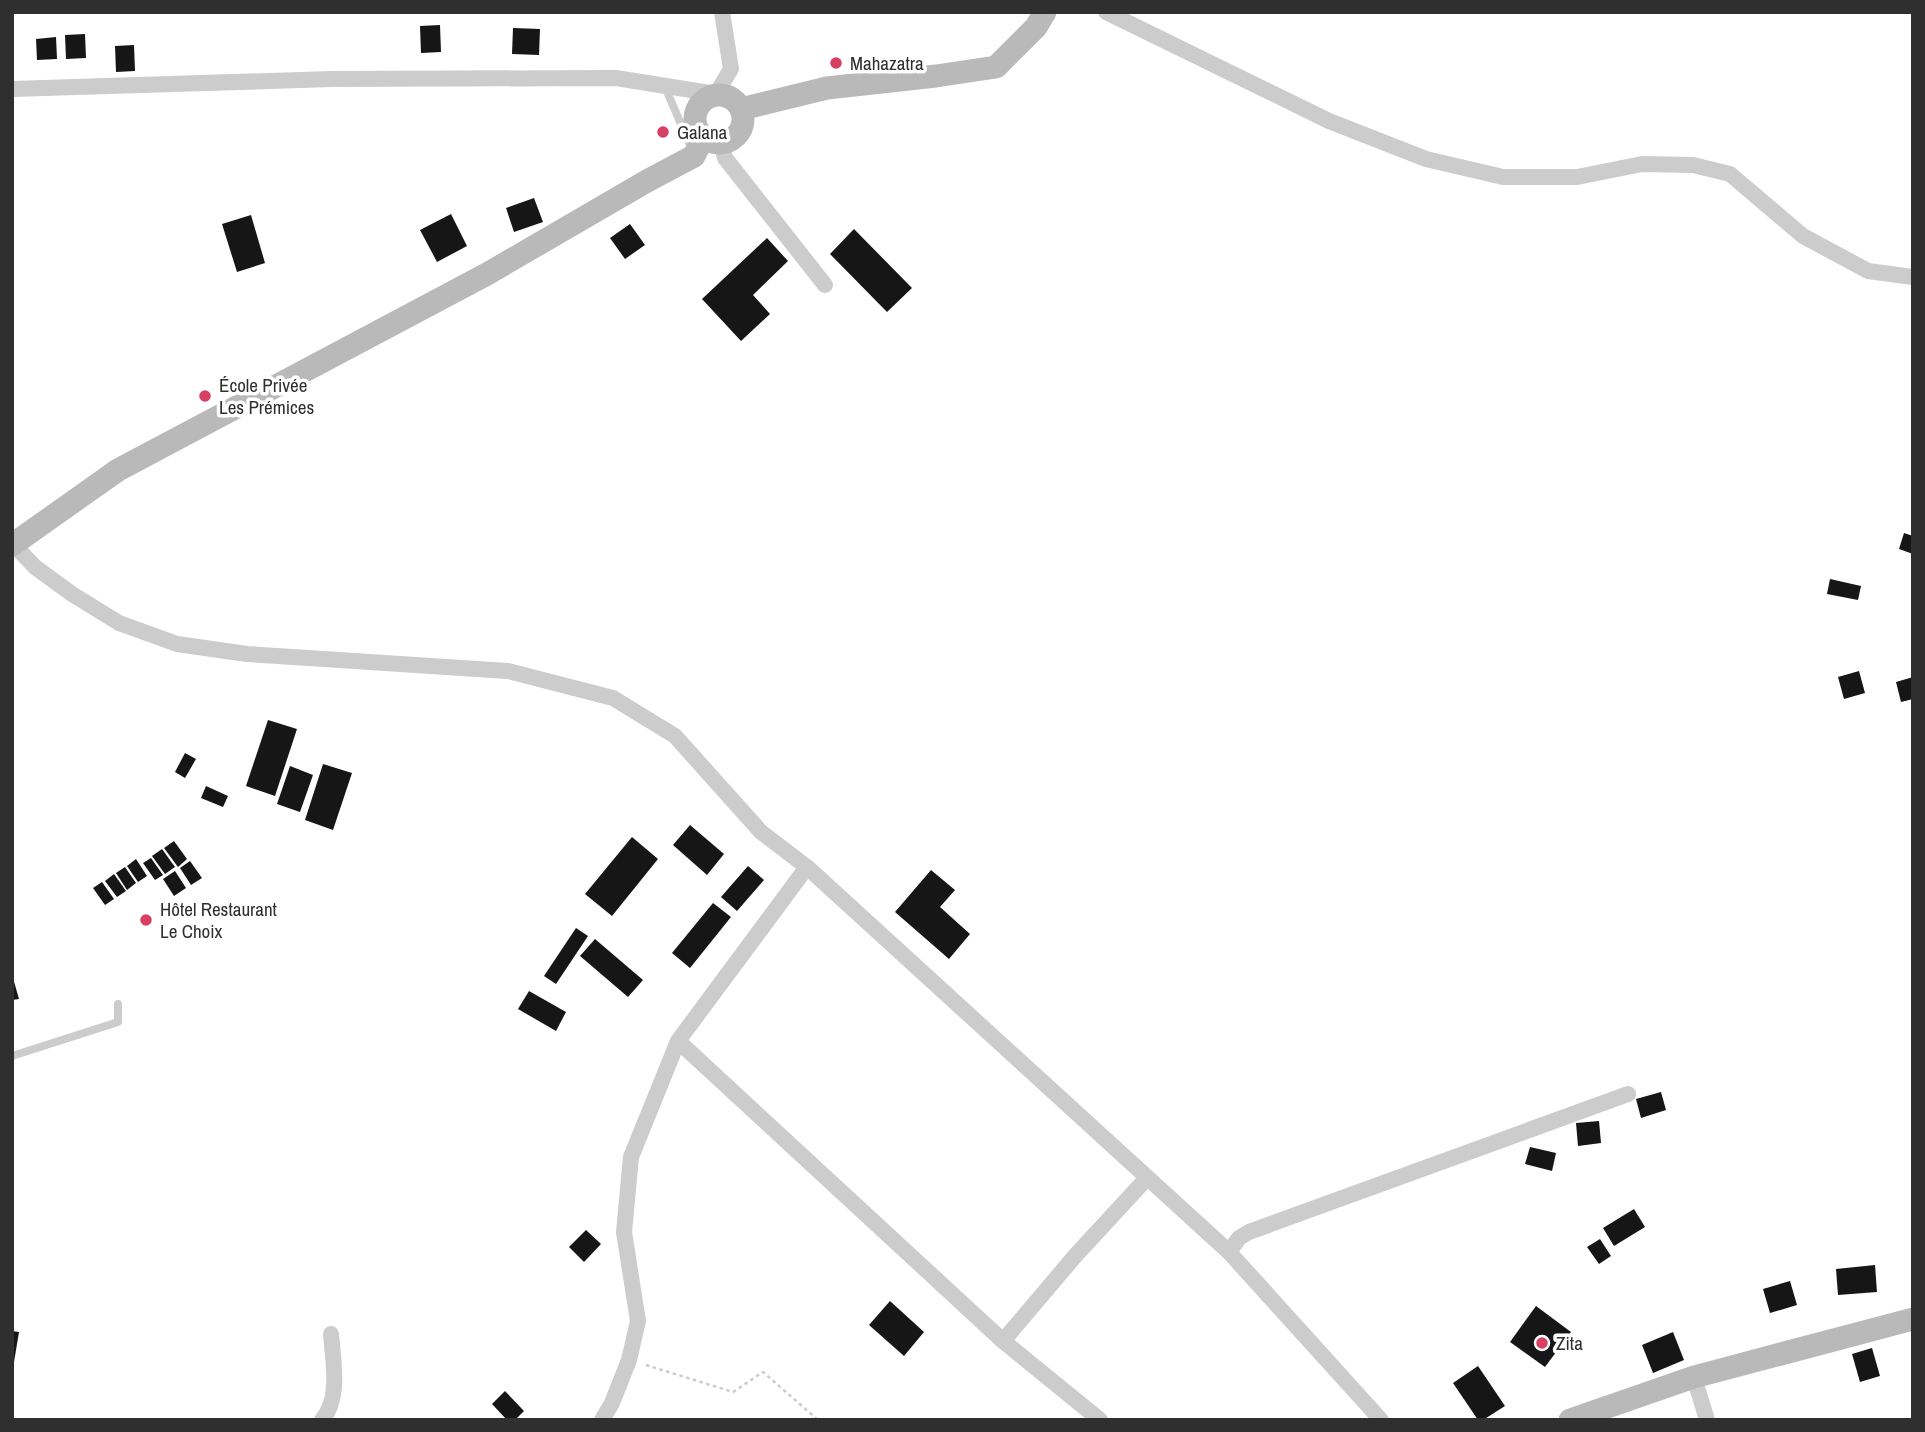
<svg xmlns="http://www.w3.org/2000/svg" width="1925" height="1432" font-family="'Archivo Narrow',sans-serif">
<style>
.building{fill:#161616}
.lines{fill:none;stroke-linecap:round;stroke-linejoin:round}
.path{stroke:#ccc;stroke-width:2.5;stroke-dasharray:3.5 3.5;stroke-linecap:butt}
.lane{stroke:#ccc;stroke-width:8}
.street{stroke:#ccc;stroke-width:16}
.secondary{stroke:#b9b9b9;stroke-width:23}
.poi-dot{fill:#d93e63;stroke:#fff;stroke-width:2.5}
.labels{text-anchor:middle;stroke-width:7;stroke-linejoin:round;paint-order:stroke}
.poi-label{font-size:19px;fill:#2f2f2f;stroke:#fff;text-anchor:start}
</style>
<rect width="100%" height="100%" fill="#fff"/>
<g class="building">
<path d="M 440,25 L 441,52 L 421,53 L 420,26 Z"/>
<path d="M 513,28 L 540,29 L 539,55 L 512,54 Z"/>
<path d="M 85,34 L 86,58 L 66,59 L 65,35 Z"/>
<path d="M 56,37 L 57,59 L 37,60 L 36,39 Z"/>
<path d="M 134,45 L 135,71 L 116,72 L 115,46 Z"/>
<path d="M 534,198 L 543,222 L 514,232 L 506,208 Z"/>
<path d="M 451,214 L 467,246 L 437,262 L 420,230 Z"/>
<path d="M 251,215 L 265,263 L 237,272 L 222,224 Z"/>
<path d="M 630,224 L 645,245 L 625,259 L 610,238 Z"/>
<path d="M 854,229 L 912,288 L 887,312 L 830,254 Z"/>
<path d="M 767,238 L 788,261 L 753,295 L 770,314 L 741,341 L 702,299 Z"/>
<path d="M 1904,533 L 1913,536 L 1913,554 L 1899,549 Z"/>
<path d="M 1830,579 L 1861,586 L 1858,600 L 1827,594 Z"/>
<path d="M 1859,671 L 1865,693 L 1844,699 L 1838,677 Z"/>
<path d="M 1913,677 L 1913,699 L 1901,702 L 1896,682 Z"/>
<path d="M 268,720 L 297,729 L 275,796 L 246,786 Z"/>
<path d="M 185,753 L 196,759 L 185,778 L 175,772 Z"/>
<path d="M 323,764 L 352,773 L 333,830 L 305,820 Z"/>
<path d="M 290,766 L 313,775 L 300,812 L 277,804 Z"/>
<path d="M 206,786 L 228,796 L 223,807 L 201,798 Z"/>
<path d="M 690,825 L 724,854 L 707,875 L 673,845 Z"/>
<path d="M 632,837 L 658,859 L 612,916 L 585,894 Z"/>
<path d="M 174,841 L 187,859 L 178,867 L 164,848 Z"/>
<path d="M 162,849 L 175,867 L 165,874 L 152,856 Z"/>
<path d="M 151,858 L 163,875 L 155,880 L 143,863 Z"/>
<path d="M 136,859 L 147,876 L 138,882 L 127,866 Z"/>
<path d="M 190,861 L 202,878 L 191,885 L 180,868 Z"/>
<path d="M 748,866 L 764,880 L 737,911 L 721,897 Z"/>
<path d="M 125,867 L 136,883 L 127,890 L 116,873 Z"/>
<path d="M 931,870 L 955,890 L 940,907 L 970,934 L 949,959 L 895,912 Z"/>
<path d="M 175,871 L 186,888 L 174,896 L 163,879 Z"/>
<path d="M 114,874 L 126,891 L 117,897 L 105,881 Z"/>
<path d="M 102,882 L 114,899 L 105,905 L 93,888 Z"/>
<path d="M 713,903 L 731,917 L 690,968 L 672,953 Z"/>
<path d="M 576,928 L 588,936 L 556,984 L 544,976 Z"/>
<path d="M 595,939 L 643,980 L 628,997 L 580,956 Z"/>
<path d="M 12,978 L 13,978 L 19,999 L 12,1000 Z"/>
<path d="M 529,991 L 566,1012 L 556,1031 L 518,1009 Z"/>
<path d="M 1661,1092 L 1666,1110 L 1641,1118 L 1636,1099 Z"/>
<path d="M 1599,1121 L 1601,1143 L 1578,1146 L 1576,1123 Z"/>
<path d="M 1530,1147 L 1556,1153 L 1552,1171 L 1525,1164 Z"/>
<path d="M 1634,1209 L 1645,1227 L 1614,1246 L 1603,1228 Z"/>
<path d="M 586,1230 L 601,1244 L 584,1262 L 569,1247 Z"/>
<path d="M 1600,1239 L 1611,1256 L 1599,1264 L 1587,1247 Z"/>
<path d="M 1875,1265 L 1877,1292 L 1838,1295 L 1836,1269 Z"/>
<path d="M 1790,1281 L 1797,1305 L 1770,1313 L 1763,1289 Z"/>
<path d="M 890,1301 L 924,1332 L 904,1356 L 869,1325 Z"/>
<path d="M 1536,1306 L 1571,1332 L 1545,1367 L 1510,1342 Z"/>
<path d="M 12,1331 L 19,1332 L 14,1362 L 12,1362 Z"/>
<path d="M 1673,1332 L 1684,1360 L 1653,1373 L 1642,1345 Z"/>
<path d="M 1872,1348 L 1880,1376 L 1860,1382 L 1852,1354 Z"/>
<path d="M 1478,1366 L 1505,1406 L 1483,1420 L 1478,1420 L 1453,1383 Z"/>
<path d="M 505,1391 L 524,1411 L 515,1420 L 507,1420 L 492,1404 Z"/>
</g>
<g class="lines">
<path class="path" d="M 646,1365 L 733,1392 L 763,1372 L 818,1420"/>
<g class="lane">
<path d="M 665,87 L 693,152"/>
<path d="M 12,1056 L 118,1022 L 118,1004"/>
</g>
<g class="street">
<path d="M 1106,12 L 1329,121 L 1426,159 L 1503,177 L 1577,177 L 1642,164 L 1693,165 L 1730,174 L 1803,236 L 1868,271 L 1913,277"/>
<path d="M 12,89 L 332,79 L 616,78 L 716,94 L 731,69 L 722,12"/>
<path d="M 721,143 L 725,158 L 825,285"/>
<path d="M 13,544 L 35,567 L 72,594 L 119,623 L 177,644 L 247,654 L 508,671 L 613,698 L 675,736 L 761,832 L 807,867 L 1229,1252 L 1381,1420"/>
<path d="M 807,867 L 678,1041 L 1003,1341 L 1100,1420"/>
<path d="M 1229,1252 L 1239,1238 L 1249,1232 L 1628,1094"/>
<path d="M 1003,1341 L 1075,1256 L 1147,1178"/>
<path d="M 1694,1377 L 1707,1420"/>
<path d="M 322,1420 C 341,1398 333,1361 331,1334"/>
<path d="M 602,1420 L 612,1403 L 629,1360 L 638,1321 L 624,1232 L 631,1157 L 678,1041"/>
</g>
<g class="secondary">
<circle cx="719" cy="119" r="24"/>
<path d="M 741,109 L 827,88 L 936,76 L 996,67 L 1036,27 L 1045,12"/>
<path d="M 12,545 L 118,470 L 487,274 L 647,181 L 694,156 L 703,138"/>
<path d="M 1570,1420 L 1694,1377 L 1913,1319"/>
</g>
</g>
<g class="poi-dot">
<circle cx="836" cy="63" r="7"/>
<circle cx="663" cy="132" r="7"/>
<circle cx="205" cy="396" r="7"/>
<circle cx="146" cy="920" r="7"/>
<circle cx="1542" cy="1343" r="7"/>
</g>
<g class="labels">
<g class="poi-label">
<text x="850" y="70">Mahazatra</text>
<text x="677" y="139">Galana</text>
<text x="219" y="392">École Privée<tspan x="219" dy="22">Les Prémices</tspan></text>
<text x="160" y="916">Hôtel Restaurant<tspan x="160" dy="22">Le Choix</tspan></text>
<text x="1556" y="1350">Zita</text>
</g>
</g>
<rect width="1925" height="1432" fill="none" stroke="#2f2f2f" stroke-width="28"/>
</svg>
